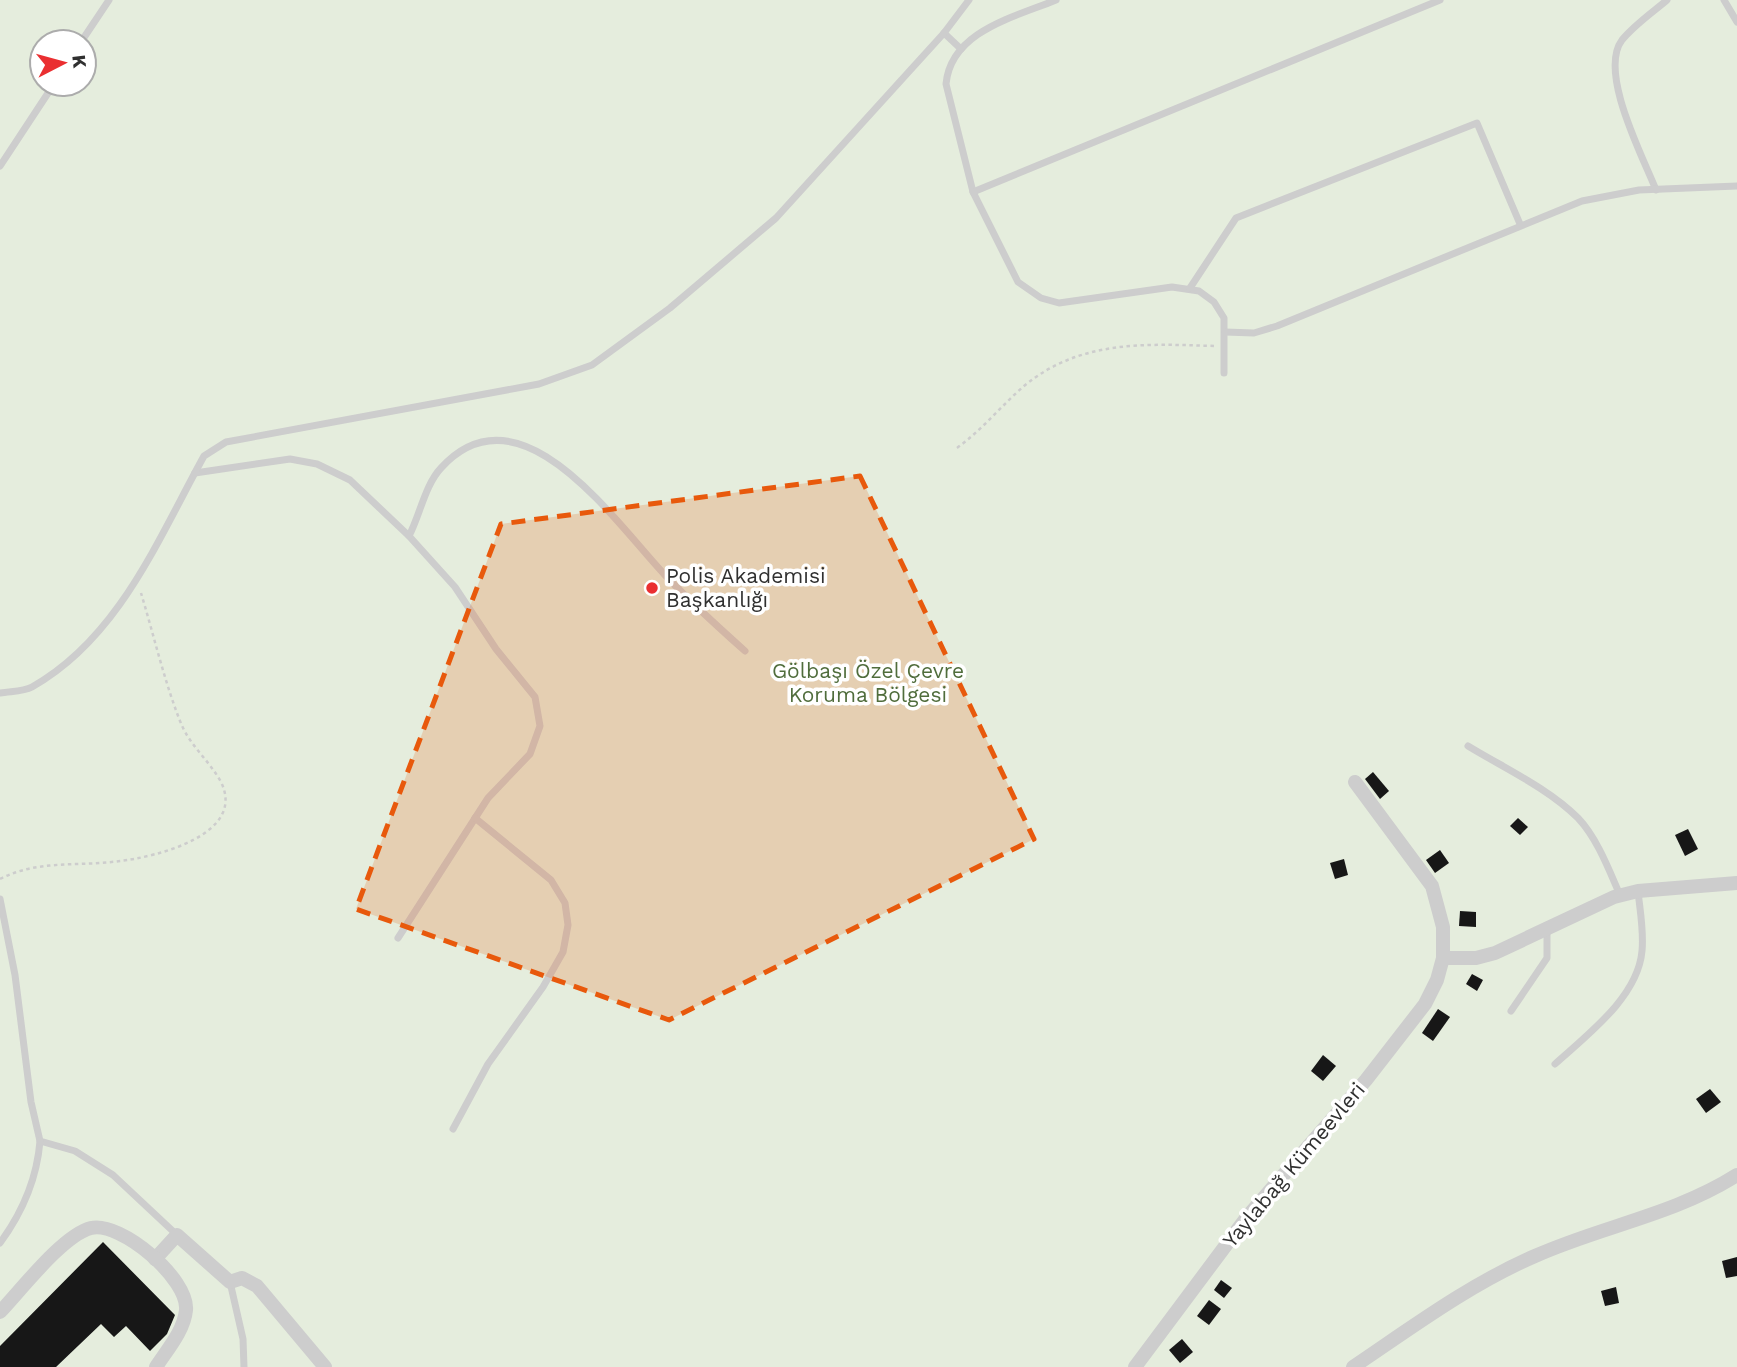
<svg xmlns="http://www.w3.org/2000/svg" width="1737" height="1367" font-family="'Work Sans',sans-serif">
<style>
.green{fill:#e5eddd;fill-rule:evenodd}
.building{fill:#171717}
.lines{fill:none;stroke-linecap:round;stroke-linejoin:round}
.path{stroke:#cdcdcd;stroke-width:2.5;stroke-dasharray:3.5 3.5;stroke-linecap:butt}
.service{stroke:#cdcdcd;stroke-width:7}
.minor{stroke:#cdcdcd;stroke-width:14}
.marked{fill:#e8590c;fill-opacity:0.2;stroke:#e8590c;stroke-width:5;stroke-dasharray:14 9;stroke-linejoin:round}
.poi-dot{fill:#ea2f31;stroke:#fff;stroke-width:2.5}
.labels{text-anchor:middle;stroke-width:7;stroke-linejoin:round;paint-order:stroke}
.poi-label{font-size:21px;fill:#303030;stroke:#fff;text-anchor:start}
.park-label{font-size:21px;fill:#506d3c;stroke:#fff}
.street-label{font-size:21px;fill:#303030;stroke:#fff}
</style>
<rect width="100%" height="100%" fill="#fff"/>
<path class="green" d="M 0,0 L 1737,0 L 1737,1367 L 0,1367 ZM 42,42 L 84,42 L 84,84 L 42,84 Z"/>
<g class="building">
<path d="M 1373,772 L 1389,791 L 1380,799 L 1365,779 Z"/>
<path d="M 1518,818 L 1528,827 L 1520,835 L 1510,826 Z"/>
<path d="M 1688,829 L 1698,849 L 1685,856 L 1675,835 Z"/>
<path d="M 1440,850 L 1449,863 L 1435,873 L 1426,860 Z"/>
<path d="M 1344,859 L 1348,875 L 1335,879 L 1330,863 Z"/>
<path d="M 1460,911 L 1476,912 L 1476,927 L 1459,926 Z"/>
<path d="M 1472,974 L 1483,980 L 1477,991 L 1466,984 Z"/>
<path d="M 1438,1009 L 1450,1017 L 1433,1041 L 1422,1033 Z"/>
<path d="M 1323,1055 L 1336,1066 L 1323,1081 L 1311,1071 Z"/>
<path d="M 1710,1089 L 1721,1102 L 1706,1113 L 1696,1099 Z"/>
<path d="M 103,1242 L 175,1315 L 167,1334 L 150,1351 L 126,1326 L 114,1337 L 101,1324 L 56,1367 L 0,1367 L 0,1346 Z"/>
<path d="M 1737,1257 L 1737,1276 L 1726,1278 L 1722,1261 Z"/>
<path d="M 1221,1280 L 1232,1288 L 1224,1298 L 1214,1290 Z"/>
<path d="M 1616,1287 L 1619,1303 L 1605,1306 L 1601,1291 Z"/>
<path d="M 1209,1300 L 1221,1309 L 1209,1325 L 1197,1316 Z"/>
<path d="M 1182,1339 L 1193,1352 L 1180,1363 L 1169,1350 Z"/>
</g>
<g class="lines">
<g class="path">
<path d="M 957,448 C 983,429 1001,406 1024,386 C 1081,339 1147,344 1215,346"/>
<path d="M 0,879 C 39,859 79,867 120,861 C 155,857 247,835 221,782 C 209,760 189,745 180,721 C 164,680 154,636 141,593"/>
</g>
<g class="service">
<path d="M 1056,0 C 1015,17 951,31 946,84 L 973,192 L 1018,282 L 1041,298 L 1059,303 L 1172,287 L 1199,291 L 1214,302 L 1224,318 L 1224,373"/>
<path d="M 1724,0 L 1737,22"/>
<path d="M 944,33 L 961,49"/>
<path d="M 81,42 L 109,0"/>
<path d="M 0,166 L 54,84"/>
<path d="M 1656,190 C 1643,157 1598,72 1622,40 C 1634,25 1653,12 1667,0"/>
<path d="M 973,192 L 1440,0"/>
<path d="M 1190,288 L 1236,218 L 1477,123 L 1520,224"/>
<path d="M 1225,332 L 1254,333 L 1277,326 L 1582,201 L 1639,190 L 1737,186"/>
<path d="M 195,473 L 290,459 L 317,464 L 350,480 L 409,536 L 455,587 L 496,649 L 535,697 L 540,726 L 530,754 L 488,798 L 398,938"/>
<path d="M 409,536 C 420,515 425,485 441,468 C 520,381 615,522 664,574 C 689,601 717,626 745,651"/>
<path d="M 0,693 C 10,691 23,692 32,687 C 119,638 158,539 204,456 L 226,442 L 539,384 L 592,365 L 670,308 L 776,218 L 944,33 L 969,0"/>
<path d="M 1468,746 C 1504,768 1548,788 1578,818 C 1597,838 1609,870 1620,895"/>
<path d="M 0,899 L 15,975 L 31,1102 L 40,1141 L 75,1151 L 113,1175 L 177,1235"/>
<path d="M 1511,1011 L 1547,958 L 1547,929"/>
<path d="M 1555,1064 C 1587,1035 1638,997 1642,951 C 1644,931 1640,911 1638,891"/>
<path d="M 453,1129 L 488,1064 L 543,987 L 563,952 L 568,925 L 565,903 L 551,880 L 475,818"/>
<path d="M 0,1243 C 22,1213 37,1178 40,1141"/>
<path d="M 230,1282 L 243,1339 L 244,1367"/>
</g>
<g class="minor">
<path d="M 1443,958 L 1476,958 L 1495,953 L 1614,897 L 1638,891 L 1737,883"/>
<path d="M 155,1259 L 177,1235 L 230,1282 L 242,1278 L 257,1286 L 325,1367"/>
<path d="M 0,1312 C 21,1290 63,1235 91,1228 C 121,1221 189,1279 186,1310 C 184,1331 167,1350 156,1367"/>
<path d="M 1135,1367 L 1247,1217 L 1366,1080 L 1425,1004 L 1437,980 L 1443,958 L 1443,927 L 1432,886 L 1355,782"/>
<path d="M 1353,1367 C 1411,1328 1470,1284 1535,1256 C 1602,1226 1674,1215 1737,1175"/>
</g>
</g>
<path class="marked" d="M 860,476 L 1034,839 L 669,1020 L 356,909 L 501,524 Z"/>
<circle class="poi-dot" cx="652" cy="588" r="7"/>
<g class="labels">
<g class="poi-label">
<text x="666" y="583">Polis Akademisi<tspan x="666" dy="24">Başkanlığı</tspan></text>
</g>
<g class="park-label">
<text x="868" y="678">Gölbaşı Özel Çevre<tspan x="868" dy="24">Koruma Bölgesi</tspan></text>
</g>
<g class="street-label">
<text transform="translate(1294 1165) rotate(-50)" y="7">Yaylabağ Kümeevleri</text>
</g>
</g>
<g transform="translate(63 63) rotate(84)"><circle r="33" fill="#ffffff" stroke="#acacac" stroke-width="2"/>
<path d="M0-5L12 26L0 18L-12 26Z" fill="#ea2f31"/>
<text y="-10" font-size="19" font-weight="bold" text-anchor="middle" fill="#303030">K</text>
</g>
</svg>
